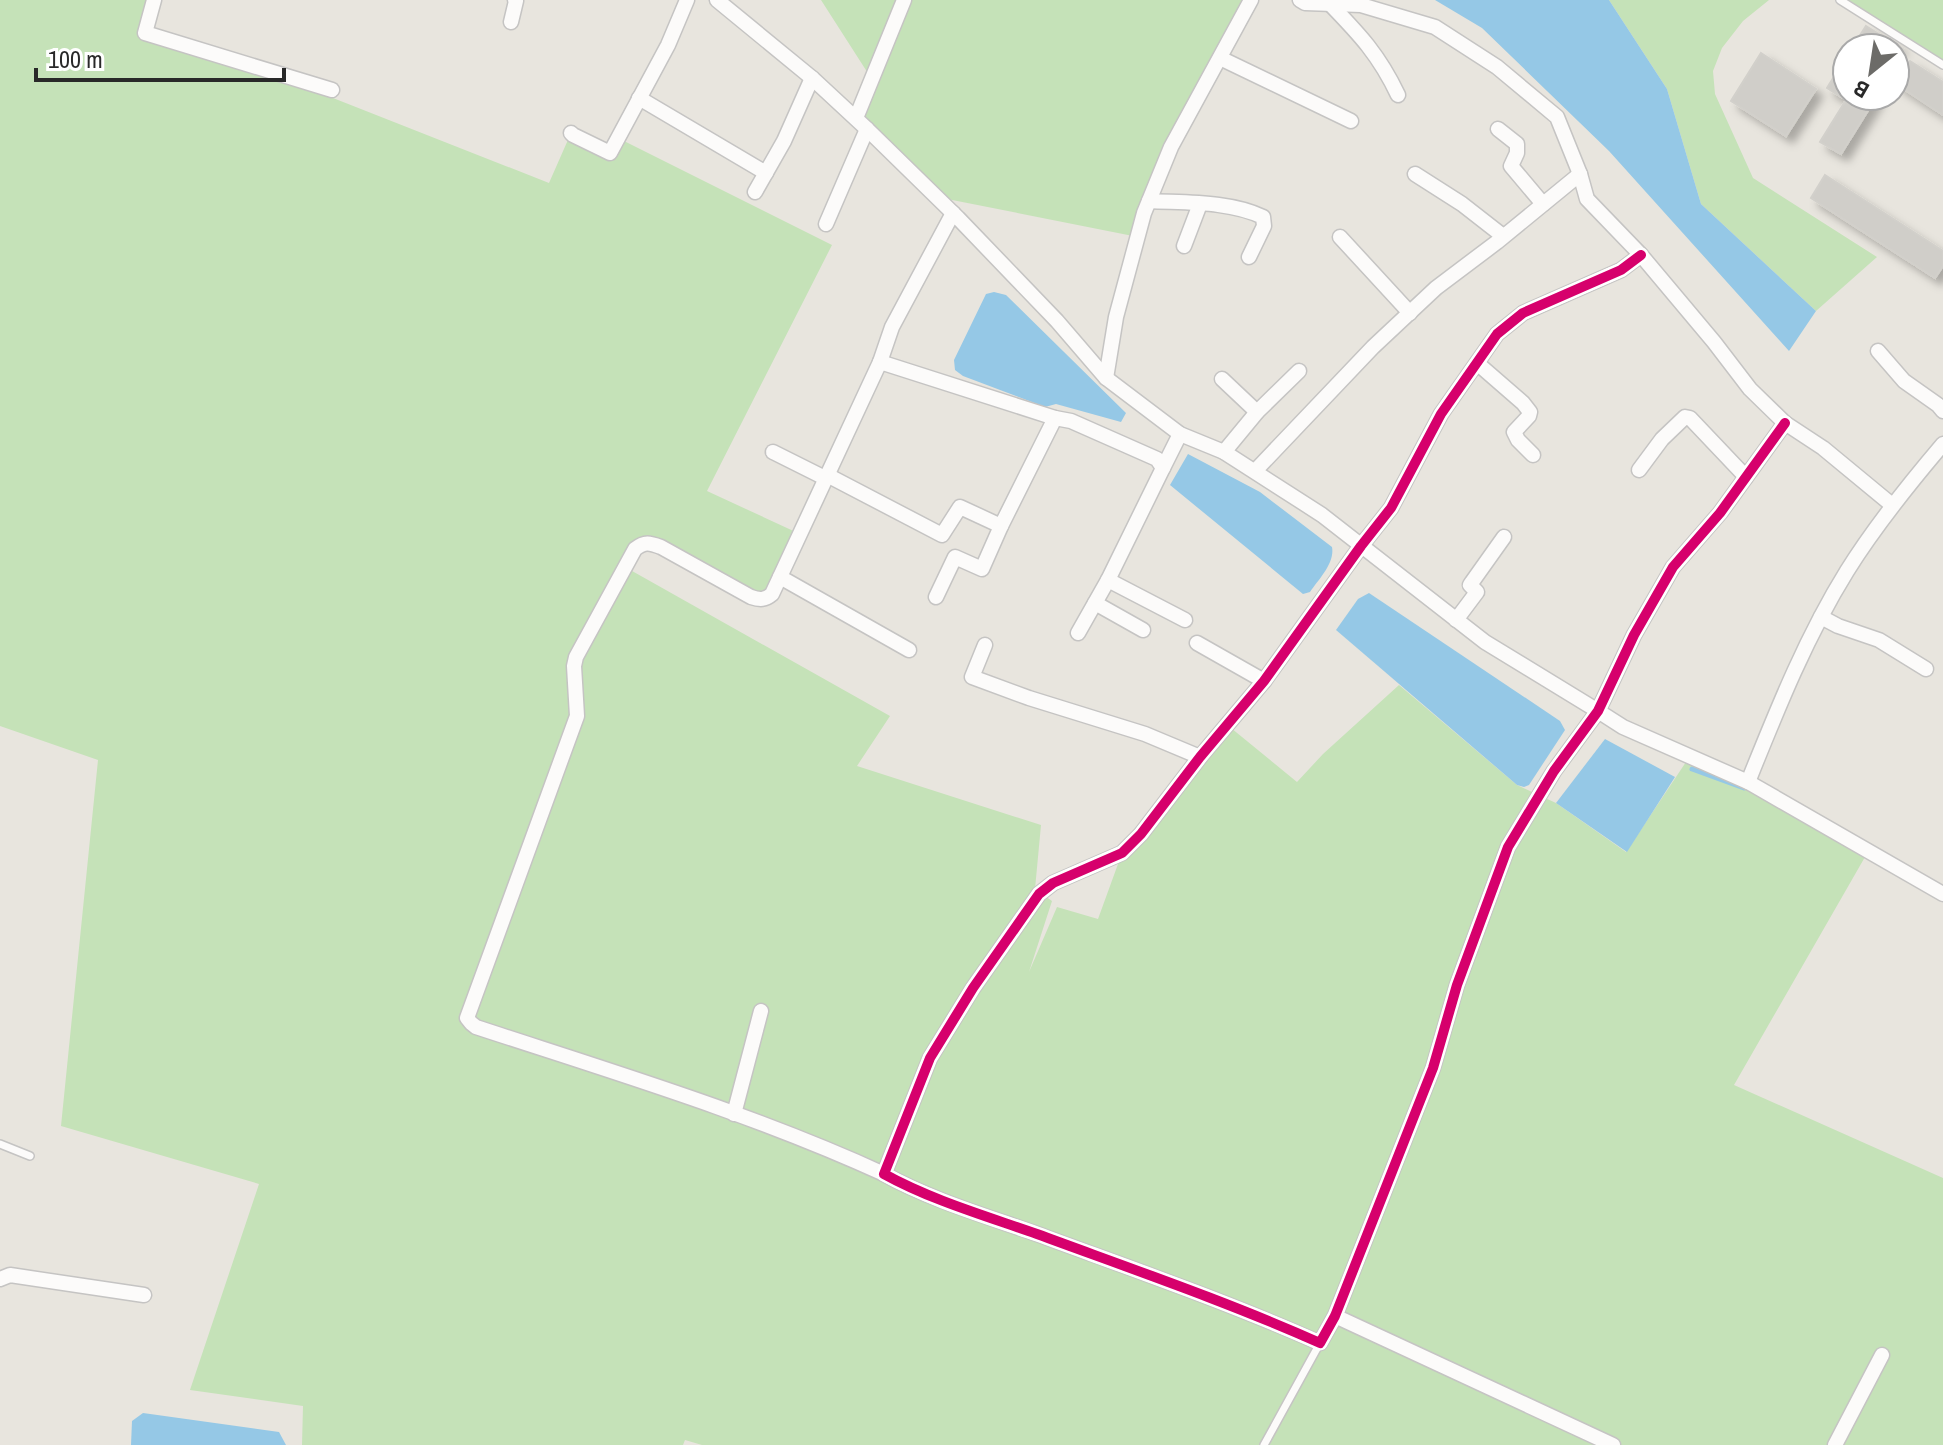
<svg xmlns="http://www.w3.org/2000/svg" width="1943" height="1445" font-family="'Archivo Narrow',sans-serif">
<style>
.green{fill:#c5e2b8}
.water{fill:#95c8e6}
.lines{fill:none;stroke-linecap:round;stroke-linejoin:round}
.stream{stroke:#95c8e6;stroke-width:5}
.building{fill:#d0cec9;stroke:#d2d0cb;stroke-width:2;filter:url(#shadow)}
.lane-casing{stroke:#c5c4c3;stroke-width:10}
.street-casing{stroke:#c5c4c3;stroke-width:17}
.lane{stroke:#fcfbfa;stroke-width:7}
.street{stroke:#fcfbfa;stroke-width:14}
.cycleway-casing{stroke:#fff;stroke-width:15}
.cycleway{stroke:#d6006c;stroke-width:10}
</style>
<defs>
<filter id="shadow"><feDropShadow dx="7" dy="7" stdDeviation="4" flood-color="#0004"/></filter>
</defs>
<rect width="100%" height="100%" fill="#e8e5de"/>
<g class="green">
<path d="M 0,0 L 154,0 L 145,33 L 333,98 L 549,183 L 571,133 L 610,153 L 624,141 L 832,245 L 707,491 L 800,534 L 767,598 L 642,544 L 625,567 L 890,716 L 857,766 L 1041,825 L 1035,889 L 1052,901 L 1029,972 L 1057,907 L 1098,919 L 1122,853 L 1231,728 L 1297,782 L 1323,754 L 1399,685 L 1517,785 L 1556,803 L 1626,852 L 1690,756 L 1869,850 L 1734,1085 L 1943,1178 L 1943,1445 L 702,1445 L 685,1440 L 683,1445 L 302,1445 L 303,1406 L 190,1390 L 259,1184 L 61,1126 L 98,760 L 0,726 Z"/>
<path d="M 821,0 L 1251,0 L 1171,147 L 1138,237 L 937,197 L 856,118 L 871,78 Z"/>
<path d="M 1609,0 L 1769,0 L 1743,21 L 1722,48 L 1713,71 L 1715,94 L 1753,178 L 1877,257 L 1816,311 L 1701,204 L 1667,89 Z"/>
<path d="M 1840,0 L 1943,0 L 1943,65 Z"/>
</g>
<g class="water">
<path d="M 1435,0 L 1609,0 L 1667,89 L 1701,204 L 1816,311 L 1789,351 L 1609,151 L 1482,28 Z"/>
<path d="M 994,292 L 1006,295 L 1126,413 L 1121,422 L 1056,404 L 1045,407 L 963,376 L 955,370 L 954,360 L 986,294 Z"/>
<path d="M 1188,454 L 1260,492 L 1332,547 C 1335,563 1319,579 1310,592 L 1303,594 L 1170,485 Z"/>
<path d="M 1369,593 L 1560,721 L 1565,730 L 1529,785 L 1524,787 L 1517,785 L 1336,630 L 1358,599 Z"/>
<path d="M 1605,739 L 1675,777 L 1627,852 L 1556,803 Z"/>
<path d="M 143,1413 L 279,1432 L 286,1445 L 131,1445 L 132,1421 Z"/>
</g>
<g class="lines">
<path class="stream" d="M 1692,769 L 1744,788"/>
</g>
<g class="building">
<path d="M 1866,26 L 1901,48 L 1852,48 Z"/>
<path d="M 1761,53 L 1816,89 L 1786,136 L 1731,101 Z"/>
<path d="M 1847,56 L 1847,98 L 1848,96 L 1877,96 L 1841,154 L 1820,142 L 1846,100 L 1827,88 Z"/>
<path d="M 1910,61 L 1943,82 L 1943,115 L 1895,83 Z"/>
<path d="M 1825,175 L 1943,251 L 1943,266 L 1935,278 L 1811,198 Z"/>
</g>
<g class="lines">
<defs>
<g id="lane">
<path d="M 1840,0 L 1943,65"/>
<path d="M 0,1144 L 30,1156"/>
<path d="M 1264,1445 L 1320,1343"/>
</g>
<g id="street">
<path d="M 154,0 L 145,33 L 332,90"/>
<path d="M 717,0 L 812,78 L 867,129 L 958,218 L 1057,321 L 1106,378 L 1180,434 L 1224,452 L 1322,515 L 1485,642 L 1598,711 L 1623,727 L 1748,782 L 1943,894"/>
<path d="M 1300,0 L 1305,3 L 1361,5 L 1435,27 L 1497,67 L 1557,117 L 1580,174 L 1587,199 L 1641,255 L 1714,342 L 1750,389 L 1785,423 L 1823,448 L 1892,505"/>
<path d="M 1330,4 C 1360,35 1379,55 1398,95"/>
<path d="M 511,22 L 516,1 L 515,0"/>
<path d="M 1220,58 L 1351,121"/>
<path d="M 639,98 L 766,173"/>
<path d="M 856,118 L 904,0"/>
<path d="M 1498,129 L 1517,144 L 1517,153 L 1511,166 L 1543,204"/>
<path d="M 571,133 L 573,135 L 610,153 L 668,45 L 687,0"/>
<path d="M 1415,174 L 1462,204 L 1503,236"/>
<path d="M 755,192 L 784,141 L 812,78"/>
<path d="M 1149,201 C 1186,203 1230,201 1263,217 L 1264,226 L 1249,257"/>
<path d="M 826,224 L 867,129"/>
<path d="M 1340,237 L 1410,313"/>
<path d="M 1184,246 L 1200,204"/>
<path d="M 1641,255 L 1621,270 L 1523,313 L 1497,334 L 1441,414 L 1391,508 L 1361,546 L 1264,681 L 1200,757 L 1141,834 L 1122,853 L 1053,883 L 1039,894 L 973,988 L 930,1058 L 884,1174 C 931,1200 986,1216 1037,1234 C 1132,1269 1228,1302 1320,1343 L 1335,1316 L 1433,1068 L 1457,985 L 1508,847 L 1554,771 L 1598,711 L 1634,635 L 1673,567 L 1720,513 L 1785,423"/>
<path d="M 1878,351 L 1904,381 L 1938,405 L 1943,411"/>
<path d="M 880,362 L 1055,418"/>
<path d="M 1477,363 L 1523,403 L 1530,412 L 1529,416 L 1514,432 L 1518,440 L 1533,455"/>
<path d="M 1106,378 L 1116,317 L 1144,213 L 1171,147 L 1251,0"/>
<path d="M 1222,379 L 1257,412"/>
<path d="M 773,452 L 825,478"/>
<path d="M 1224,452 L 1257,412 L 1299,371"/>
<path d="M 1163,468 L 1180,434"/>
<path d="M 1639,470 L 1662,439 L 1685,417 L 1690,418 L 1746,477"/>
<path d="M 1255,471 L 1373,347 L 1436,288 L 1497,242 L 1580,174"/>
<path d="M 827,475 L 942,535 L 960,507 L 1001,526"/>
<path d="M 780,577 L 909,650"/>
<path d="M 1108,580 L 1185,620"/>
<path d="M 936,597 L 955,557 L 982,569 L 1001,526 L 1055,418 L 1071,421 L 1157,459 L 1163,468 L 1108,580 L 1078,633"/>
<path d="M 1095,603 L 1143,630"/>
<path d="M 1821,617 L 1838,626 L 1879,640 L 1926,669"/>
<path d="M 1456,620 L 1477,592 L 1470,585 L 1472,582 L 1504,537"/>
<path d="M 1197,643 L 1264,681"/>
<path d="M 985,645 L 972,677 L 1029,698 L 1145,734 L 1200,757"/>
<path d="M 1748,782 C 1777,710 1806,637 1847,571 C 1875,526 1909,484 1943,444"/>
<path d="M 734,1114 L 761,1011"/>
<path d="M 884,1174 C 753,1114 613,1072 476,1027 L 471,1023 L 467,1018 L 577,716 L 574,666 L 576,657 L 635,549 C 645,541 650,543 661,547 L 751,597 C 760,600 765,600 772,594 L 880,362 L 892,327 L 953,213"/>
<path d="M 0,1279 L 10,1275 L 144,1295"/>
<path d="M 1335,1316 L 1613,1445"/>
<path d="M 1835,1445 L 1882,1355"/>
</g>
</defs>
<use href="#lane" class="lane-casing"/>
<use href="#street" class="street-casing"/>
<use href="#lane" class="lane"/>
<use href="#street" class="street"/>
<defs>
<path id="cycleway" d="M 1641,255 L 1621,270 L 1523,313 L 1497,334 L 1441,414 L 1391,508 L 1361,546 L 1264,681 L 1200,757 L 1141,834 L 1122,853 L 1053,883 L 1039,894 L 973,988 L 930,1058 L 884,1174 C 931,1200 986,1216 1037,1234 C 1132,1269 1228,1302 1320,1343 L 1335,1316 L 1433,1068 L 1457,985 L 1508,847 L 1554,771 L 1598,711 L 1634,635 L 1673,567 L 1720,513 L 1785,423"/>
</defs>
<use href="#cycleway" class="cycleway-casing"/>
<use href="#cycleway" class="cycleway"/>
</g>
<g transform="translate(1871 72) rotate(210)"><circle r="38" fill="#ffffff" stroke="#a9a9a9" stroke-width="2"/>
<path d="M0-6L14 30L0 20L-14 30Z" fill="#6c6b68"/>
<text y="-12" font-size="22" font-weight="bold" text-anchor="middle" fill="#292929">B</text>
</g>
<path d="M36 68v12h248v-12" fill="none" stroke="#292929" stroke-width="4"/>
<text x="48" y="68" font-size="24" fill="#292929" stroke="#ffffff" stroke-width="6" paint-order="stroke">100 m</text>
</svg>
